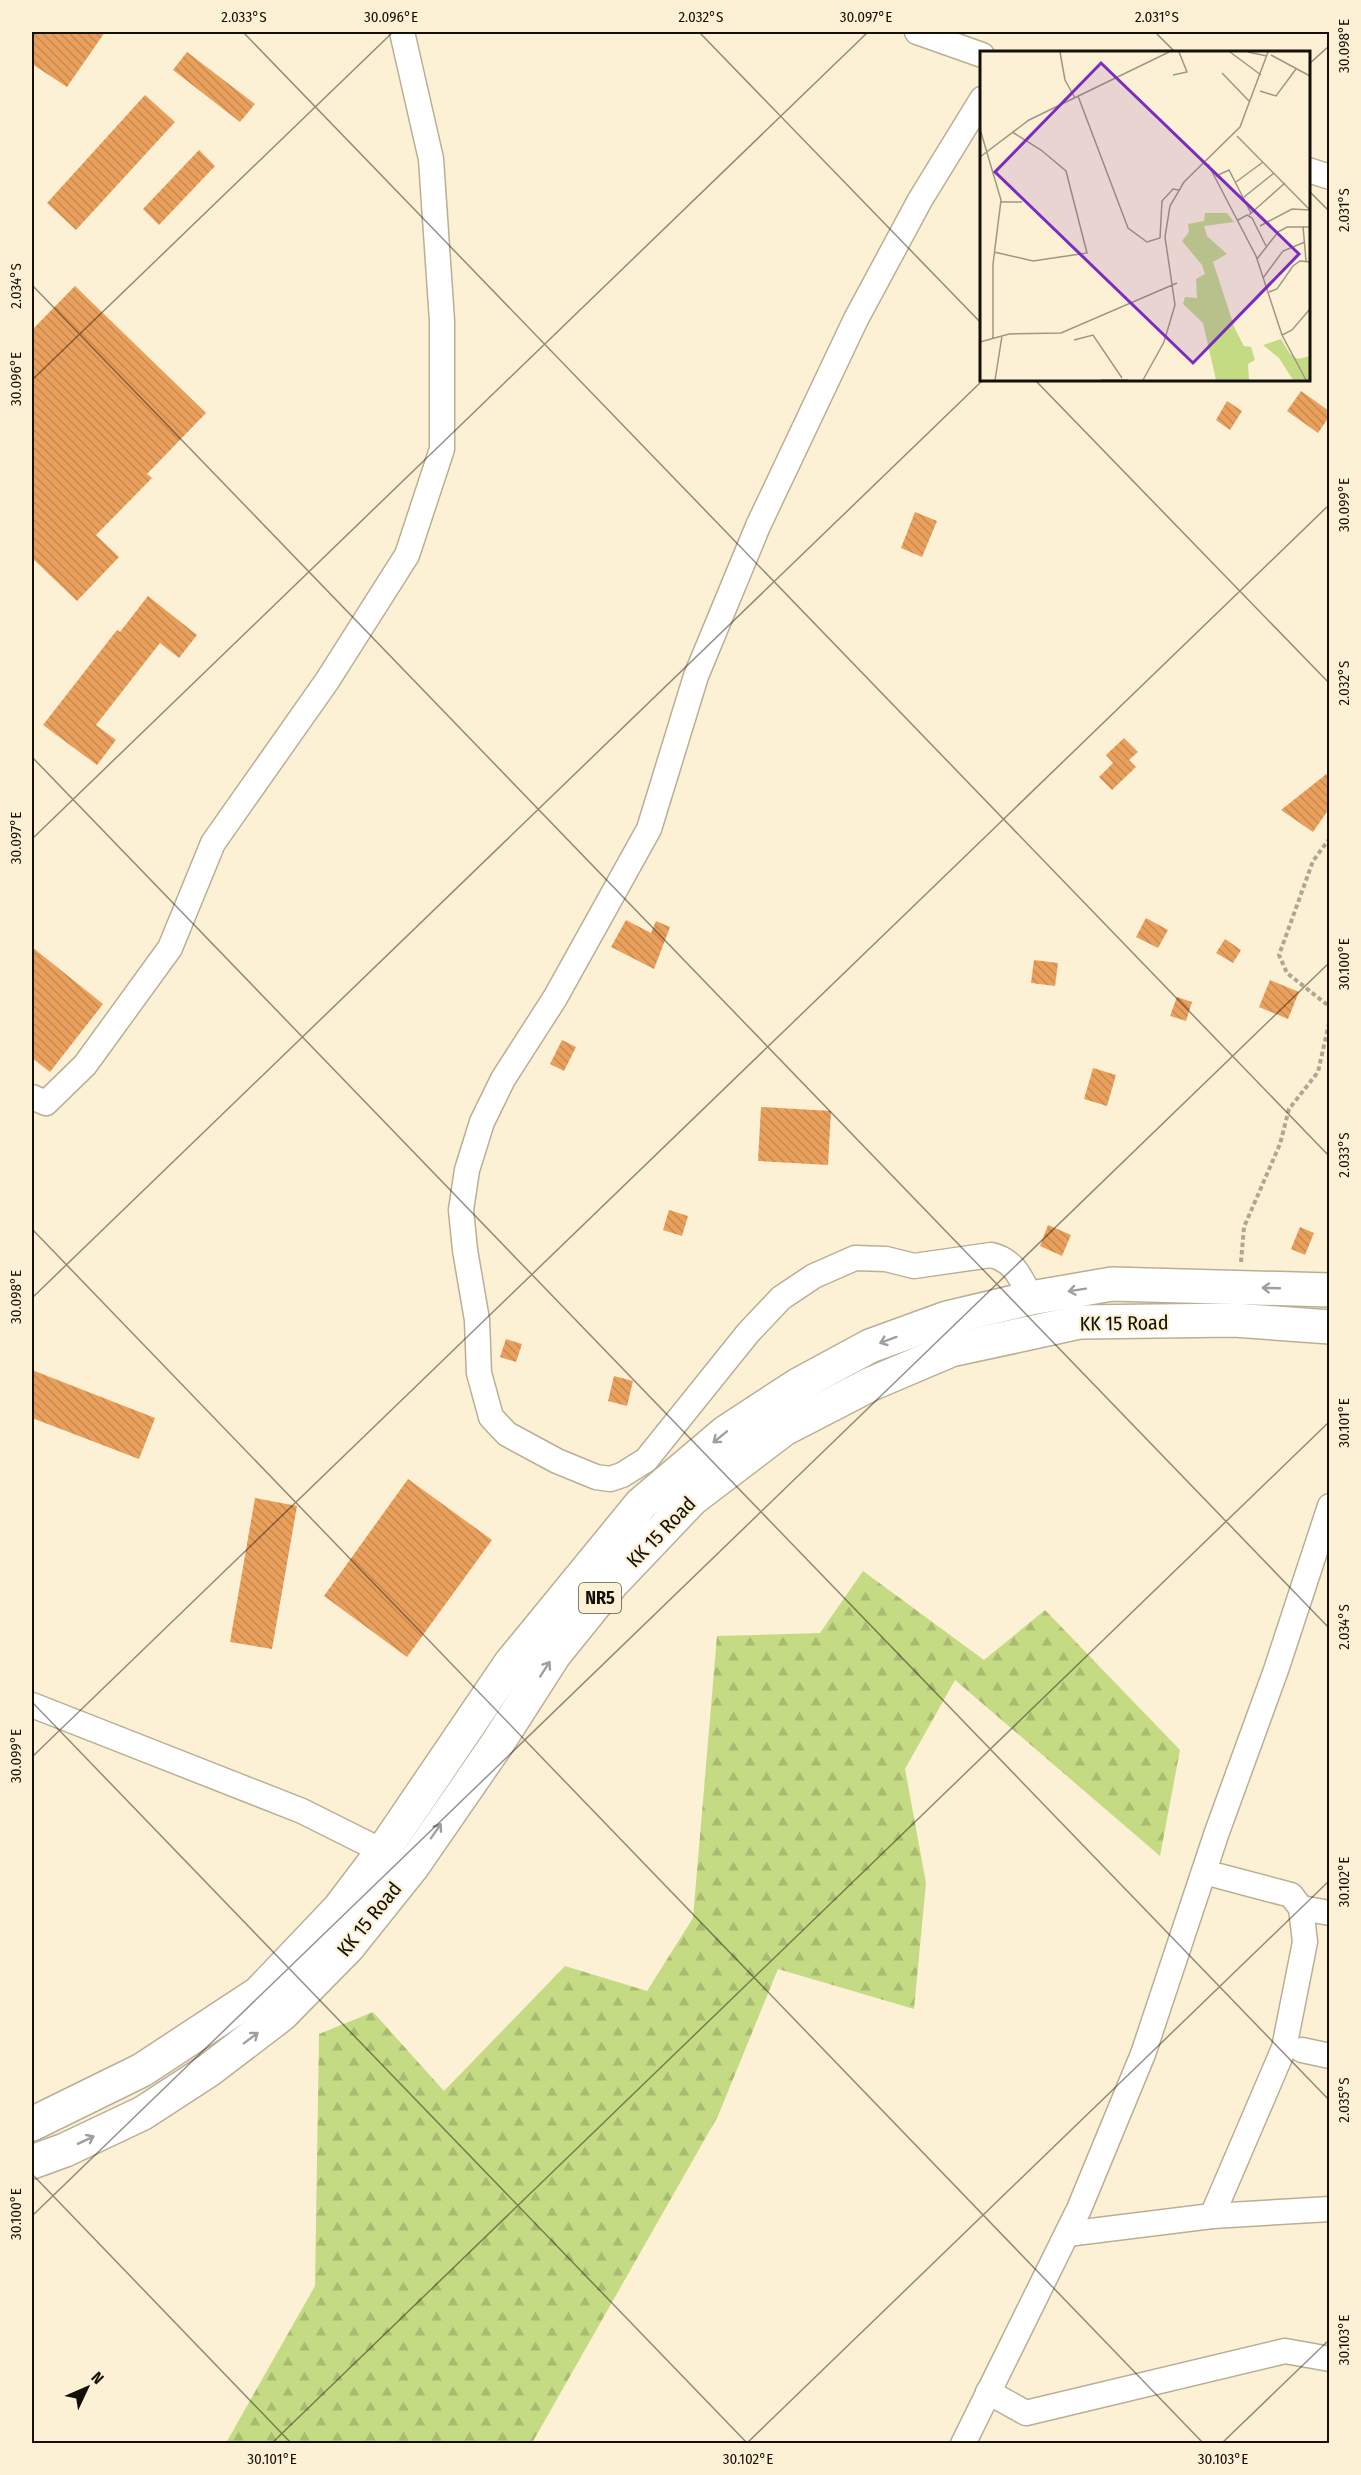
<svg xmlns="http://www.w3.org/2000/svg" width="1361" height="2475" font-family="'Fira Sans Condensed',sans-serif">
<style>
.forest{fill:url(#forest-firs)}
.building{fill:url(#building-back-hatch)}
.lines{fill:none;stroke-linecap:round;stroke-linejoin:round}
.minor-casing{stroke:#baaf95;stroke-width:27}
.trunk-casing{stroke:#baaf95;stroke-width:36}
.path{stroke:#afa791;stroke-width:4;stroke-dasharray:4.5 3;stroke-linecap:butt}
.minor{stroke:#fff;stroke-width:24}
.trunk{stroke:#fff;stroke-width:33}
.oneway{stroke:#a19f9c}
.ticks{fill:none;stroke:#141007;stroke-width:1.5;stroke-opacity:0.45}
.labels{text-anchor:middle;stroke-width:4.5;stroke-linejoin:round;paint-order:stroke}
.shield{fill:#fcf1d5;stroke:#5a5445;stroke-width:1.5}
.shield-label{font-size:18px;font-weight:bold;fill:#141007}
.street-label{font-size:20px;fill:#141007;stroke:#fcf1d5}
.inset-road{fill:none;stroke:#9f9783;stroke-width:1.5}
.view{fill:#7b2cbf;fill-opacity:0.15;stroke:#7b2cbf;stroke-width:3}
.inset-edge{fill:none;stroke:#141007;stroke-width:3}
.neatline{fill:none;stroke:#141007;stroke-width:2}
.ticks-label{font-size:15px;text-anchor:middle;fill:#141007}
</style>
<defs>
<pattern id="forest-firs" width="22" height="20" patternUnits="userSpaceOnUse" patternTransform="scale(1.5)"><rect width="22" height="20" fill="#c4db84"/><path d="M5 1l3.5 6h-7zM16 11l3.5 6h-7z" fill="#a8bb70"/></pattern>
<pattern id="building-back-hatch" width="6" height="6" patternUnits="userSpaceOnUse" patternTransform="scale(1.5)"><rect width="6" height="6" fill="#eaa05d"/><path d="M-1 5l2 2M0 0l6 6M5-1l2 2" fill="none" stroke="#c8894f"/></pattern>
</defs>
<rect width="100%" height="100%" fill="#fcf1d5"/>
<path class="forest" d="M 863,1571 L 984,1660 L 1045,1610 L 1180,1750 L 1160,1856 L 955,1680 L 905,1769 L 926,1883 L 914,2009 L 778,1969 L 718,2116 L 532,2443 L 226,2443 L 315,2286 L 319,2034 L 373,2012 L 444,2091 L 565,1966 L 647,1991 L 693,1918 L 717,1636 L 820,1633 Z"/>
<g class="building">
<path d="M 32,32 L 105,32 L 67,87 L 32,64 Z"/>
<path d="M 187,52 L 255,104 L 240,122 L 173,70 Z"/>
<path d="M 145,95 L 175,122 L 76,230 L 47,203 Z"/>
<path d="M 199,150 L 215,166 L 159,225 L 143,209 Z"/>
<path d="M 75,286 L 206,413 L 147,474 L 152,478 L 96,535 L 119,557 L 77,601 L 32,558 L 32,330 Z"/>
<path d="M 1301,391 L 1329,411 L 1329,417 L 1318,433 L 1287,411 Z"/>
<path d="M 1227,401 L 1242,411 L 1230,430 L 1216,420 Z"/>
<path d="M 915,512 L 937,521 L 922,557 L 901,548 Z"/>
<path d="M 148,596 L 197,635 L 179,658 L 160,643 L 96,725 L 116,740 L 97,765 L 43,725 L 117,630 L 120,632 Z"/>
<path d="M 1124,738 L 1138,752 L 1129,760 L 1136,767 L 1112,790 L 1099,777 L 1113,763 L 1106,755 Z"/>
<path d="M 1329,772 L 1329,809 L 1313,832 L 1281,810 Z"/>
<path d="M 1146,918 L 1168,930 L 1158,948 L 1136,937 Z"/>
<path d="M 626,920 L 651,933 L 656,921 L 670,927 L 654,969 L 611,947 Z"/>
<path d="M 1225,939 L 1241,950 L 1233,963 L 1216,953 Z"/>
<path d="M 32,947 L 103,1004 L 50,1072 L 32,1058 Z"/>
<path d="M 1034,960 L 1058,963 L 1055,986 L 1031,983 Z"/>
<path d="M 1270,980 L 1299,992 L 1288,1019 L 1259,1007 Z"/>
<path d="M 1177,997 L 1192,1002 L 1186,1021 L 1170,1016 Z"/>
<path d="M 562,1040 L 576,1047 L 564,1071 L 550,1064 Z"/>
<path d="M 1093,1068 L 1116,1075 L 1107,1106 L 1084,1099 Z"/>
<path d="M 761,1107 L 831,1111 L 828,1165 L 758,1161 Z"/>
<path d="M 669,1210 L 688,1216 L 682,1236 L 663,1230 Z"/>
<path d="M 1048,1225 L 1071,1235 L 1062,1256 L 1040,1246 Z"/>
<path d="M 1300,1227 L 1314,1233 L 1305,1255 L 1291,1249 Z"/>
<path d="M 506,1339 L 522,1344 L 516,1362 L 500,1357 Z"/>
<path d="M 32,1370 L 155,1418 L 139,1459 L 32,1418 Z"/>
<path d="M 614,1376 L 633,1381 L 627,1406 L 608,1401 Z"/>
<path d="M 408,1479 L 492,1540 L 407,1657 L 324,1596 Z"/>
<path d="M 255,1498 L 297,1506 L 272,1649 L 230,1642 Z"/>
</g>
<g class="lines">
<defs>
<g id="minor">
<path d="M 917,32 L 982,55"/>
<path d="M 982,99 L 920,200 L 856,319 L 758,526 L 696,676 L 649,829 L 555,998 L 503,1079 L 482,1122 L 467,1170 L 461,1210 L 465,1250 L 477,1320 L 479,1373 L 491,1417 L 507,1434 L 557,1461 L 596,1477 L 610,1479 L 622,1475 L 646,1460 L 748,1333 L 781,1298 L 814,1276 L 855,1258 L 886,1259 L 914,1266 L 991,1255 C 1014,1260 1021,1278 1031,1298"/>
<path d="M 1308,170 L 1330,177"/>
<path d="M 32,1097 L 46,1103 L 85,1065 L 170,948 L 213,843 L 327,681 L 407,555 L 442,449 L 442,321 L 431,159 L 402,32"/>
<path d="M 32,1705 L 302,1811 L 396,1858"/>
<path d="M 1204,1872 L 1291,1895 L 1301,1908 L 1305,1942 L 1284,2048 L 1212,2216"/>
<path d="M 1301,1908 L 1330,1913"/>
<path d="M 1302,2050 L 1330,2056"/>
<path d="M 1067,2234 L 1212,2216 L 1330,2209"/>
<path d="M 988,2392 L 1026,2413 L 1285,2351 L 1330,2359"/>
<path d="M 963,2444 L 1079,2209 L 1143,2054 L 1217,1832 L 1276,1670 L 1330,1506"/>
</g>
<g id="trunk">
<path d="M 32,2124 L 142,2070 L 259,1993 L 339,1909 L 383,1851 L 510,1664 L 641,1504 L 726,1432 L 798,1385 L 870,1346 L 947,1318 L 1031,1298 L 1112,1284 L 1330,1290"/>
<path d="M 32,2162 L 65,2150 L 143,2113 L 209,2070 L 281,2015 L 348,1947 L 412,1867 L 497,1744 L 554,1655 L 613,1582 L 692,1499 L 784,1429 L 871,1384 L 951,1350 L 1080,1322 L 1234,1320 L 1330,1327"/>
</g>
</defs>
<use href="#minor" class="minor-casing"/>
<use href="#trunk" class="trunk-casing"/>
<g class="path">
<path d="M 1330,838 L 1313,861 L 1279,955 L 1287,973 L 1330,1007"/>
<path d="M 1241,1262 L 1244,1227 L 1280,1144 L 1289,1109 L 1318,1072 L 1330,1019"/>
</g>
<use href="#minor" class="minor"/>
<use href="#trunk" class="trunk"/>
</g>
<defs><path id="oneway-shaft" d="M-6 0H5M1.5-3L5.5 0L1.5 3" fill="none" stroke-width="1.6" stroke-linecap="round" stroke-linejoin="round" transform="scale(1.5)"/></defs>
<g class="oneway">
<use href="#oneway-shaft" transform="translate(1271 1288) rotate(-178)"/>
<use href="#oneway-shaft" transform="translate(1077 1290) rotate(171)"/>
<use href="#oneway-shaft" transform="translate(888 1340) rotate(160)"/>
<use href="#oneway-shaft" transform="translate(720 1437) rotate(141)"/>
<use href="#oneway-shaft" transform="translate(545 1669) rotate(-57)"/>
<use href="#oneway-shaft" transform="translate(436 1831) rotate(-55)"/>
<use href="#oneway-shaft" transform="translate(251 2038) rotate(-37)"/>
<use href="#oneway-shaft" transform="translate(86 2140) rotate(-25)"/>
</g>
<path class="ticks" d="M 243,32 L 1330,1157M 699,32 L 982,324M 1155,32 L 1175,52M 1308,65 L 1330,45M 1308,190 L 1330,212M 32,285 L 1330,1629M 32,380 L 393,32M 1035,380 L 1330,684M 32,757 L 1330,2101M 32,839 L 868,32M 32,1229 L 1204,2444M 32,1298 L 983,380M 32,1702 L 748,2444M 32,1757 L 1330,504M 32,2174 L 292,2444M 32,2216 L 1330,962M 271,2444 L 1330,1421M 746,2444 L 1330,1880M 1221,2444 L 1330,2339"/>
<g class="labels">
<rect class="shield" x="579" y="1583" width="42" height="30" rx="4.5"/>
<g class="shield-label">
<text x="600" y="1604">NR5</text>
</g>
<g class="street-label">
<text transform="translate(1124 1323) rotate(-1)" y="7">KK 15 Road</text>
<text transform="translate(661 1532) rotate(-46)" y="7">KK 15 Road</text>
<text transform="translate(369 1919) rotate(-51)" y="7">KK 15 Road</text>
</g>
</g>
<g transform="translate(980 51)">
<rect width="330" height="330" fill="#fcf1d5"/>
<path d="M 225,162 L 247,162 L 254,171 L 224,175 L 227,185 L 247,203 L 233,211 L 255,278 L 264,295 L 271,296 L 275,309 L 268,313 L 269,329 L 236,329 L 223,272 L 203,253 L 205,246 L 217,247 L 216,228 L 225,223 L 222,214 L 202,190 L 209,181 L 208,173 L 224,170 ZM 301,288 L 310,303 L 318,308 L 330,305 L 330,329 L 313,329 L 299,307 L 283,294 Z" fill="#c4db84"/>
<path class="inset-road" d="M 80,1 L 85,29 L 95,47M 250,1 L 281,24M 268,1 L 287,5M 291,4 L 330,25M 242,22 L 269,50M 193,24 L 207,21 L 199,1M 280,40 L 296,45 L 316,18M 98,45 L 148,177 L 167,191 L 180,187 L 182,150 L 193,138 L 199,139M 0,78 L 21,149 L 13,213 L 13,288M 257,85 L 330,159M 0,106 L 49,69 L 189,1M 228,113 L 276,205 L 302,284M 236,125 L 249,119 L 271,162M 256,131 L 283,111M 264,146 L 294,122M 21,151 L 42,151M 269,164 L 305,132M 258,169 L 267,164 L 272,167 L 286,195M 280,175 L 312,158 L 330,159M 323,175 L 326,210M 14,201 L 53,210 L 107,202 L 86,120 L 61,99 L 32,81M 277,208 L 298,181 L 307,176 L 330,176M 283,227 L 303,200 L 325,191M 289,241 L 297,238 L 313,215 L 320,210 L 330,211M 94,289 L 113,284 L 142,327M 0,291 L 29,283 L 81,282 L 197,232M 15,329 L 22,285M 121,329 L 148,329M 163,329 L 184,291 L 195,254 L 185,186 L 190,155 L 204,131 L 260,76 L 288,1M 326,329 L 302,284 L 312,279 L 330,258"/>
<path class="view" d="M 121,12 L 319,203 L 213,312 L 15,121 Z"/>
<rect width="330" height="330" class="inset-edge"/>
</g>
<rect width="1361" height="2475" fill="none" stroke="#fcf1d5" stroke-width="66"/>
<g transform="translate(87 2388) rotate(46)" stroke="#fcf1d5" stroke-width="4.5" paint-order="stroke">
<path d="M0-4.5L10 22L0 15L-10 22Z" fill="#141007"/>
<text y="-9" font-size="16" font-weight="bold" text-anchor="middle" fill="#141007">N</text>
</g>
<rect x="33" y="33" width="1295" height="2409" class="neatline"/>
<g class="ticks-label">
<text x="244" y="22">2.033°S</text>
<text x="391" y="22">30.096°E</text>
<text x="701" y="22">2.032°S</text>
<text x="866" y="22">30.097°E</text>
<text x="1157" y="22">2.031°S</text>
<text transform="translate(1344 46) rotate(-90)" y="5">30.098°E</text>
<text transform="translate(1344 210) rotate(-90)" y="5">2.031°S</text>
<text transform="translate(16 286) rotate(-90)" y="5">2.034°S</text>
<text transform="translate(16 379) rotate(-90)" y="5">30.096°E</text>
<text transform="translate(1344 505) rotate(-90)" y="5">30.099°E</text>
<text transform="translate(1344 683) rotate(-90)" y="5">2.032°S</text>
<text transform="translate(16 838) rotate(-90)" y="5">30.097°E</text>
<text transform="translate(1344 964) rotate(-90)" y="5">30.100°E</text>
<text transform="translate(1344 1155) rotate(-90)" y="5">2.033°S</text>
<text transform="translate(16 1297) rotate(-90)" y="5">30.098°E</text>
<text transform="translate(1344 1423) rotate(-90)" y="5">30.101°E</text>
<text transform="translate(1344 1627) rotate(-90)" y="5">2.034°S</text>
<text transform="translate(16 1756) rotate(-90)" y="5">30.099°E</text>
<text transform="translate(1344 1882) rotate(-90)" y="5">30.102°E</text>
<text transform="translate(1344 2100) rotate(-90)" y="5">2.035°S</text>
<text transform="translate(16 2214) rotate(-90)" y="5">30.100°E</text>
<text transform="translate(1344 2340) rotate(-90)" y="5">30.103°E</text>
<text x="272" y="2464">30.101°E</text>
<text x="748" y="2464">30.102°E</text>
<text x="1223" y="2464">30.103°E</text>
</g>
</svg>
